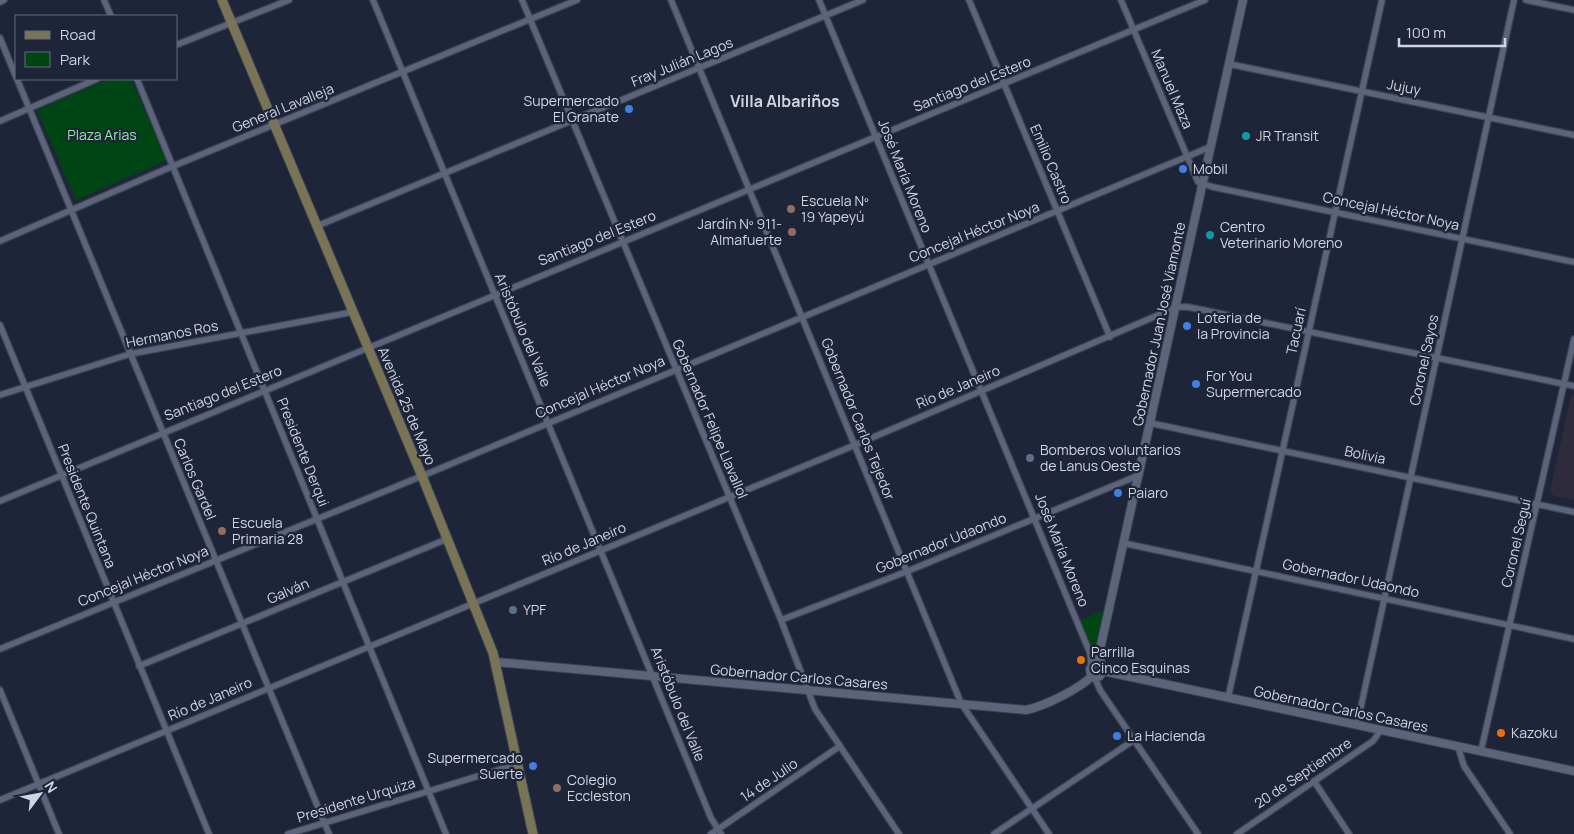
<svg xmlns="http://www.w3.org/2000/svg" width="1574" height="834" font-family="Manrope,sans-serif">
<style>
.medical{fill:#2d2b3c}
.green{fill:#004514}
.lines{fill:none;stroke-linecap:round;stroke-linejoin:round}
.minor-casing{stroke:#3d4253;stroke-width:8}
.tertiary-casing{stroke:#3d4253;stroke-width:10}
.secondary-casing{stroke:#3d4253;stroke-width:11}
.minor{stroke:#5c647c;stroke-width:5.5}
.tertiary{stroke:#5c647c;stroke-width:8}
.secondary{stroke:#7a7457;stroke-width:9}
.shop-dot{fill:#3f7fe0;stroke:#1f2539;stroke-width:2}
.culture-dot{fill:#0f9aa8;stroke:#1f2539;stroke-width:2}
.education-dot{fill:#8d6e63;stroke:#1f2539;stroke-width:2}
.service-dot{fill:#5c6f8a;stroke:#1f2539;stroke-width:2}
.food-dot{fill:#e8710a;stroke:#1f2539;stroke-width:2}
.labels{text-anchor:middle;stroke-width:4.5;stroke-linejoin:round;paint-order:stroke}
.street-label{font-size:14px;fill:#d0d5e3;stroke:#1f2539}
.poi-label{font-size:14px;fill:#d0d5e3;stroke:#1f2539;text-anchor:start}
.park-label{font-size:14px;fill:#87f196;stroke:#1f2539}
.quarter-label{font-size:16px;font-weight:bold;fill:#d0d5e3;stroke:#1f2539}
</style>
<rect width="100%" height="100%" fill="#1f2539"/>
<path class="medical" d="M 1574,395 L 1574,500 L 1554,496 L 1550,491 L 1571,396 Z"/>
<g class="green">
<path d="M 109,79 L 131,79 L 167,160 L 76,200 L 37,110 Z"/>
<path d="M 1104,610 L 1097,643 L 1093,645 L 1089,644 L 1079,621 Z"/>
</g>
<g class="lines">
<defs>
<g id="minor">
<path d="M 104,0 L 111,16"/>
<path d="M 373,0 L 711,818 L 721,834"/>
<path d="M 522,0 L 781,620 L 815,709 L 899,834"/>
<path d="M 671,0 L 961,703 L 1049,834"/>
<path d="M 819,0 L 1090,653 L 1091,666"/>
<path d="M 969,0 L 1110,337"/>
<path d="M 1121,0 L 1198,182 L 1213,187 L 1574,262"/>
<path d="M 1526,0 L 1574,10"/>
<path d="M 0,2 L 4,0"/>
<path d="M 0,38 L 16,77"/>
<path d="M 176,45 L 289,0"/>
<path d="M 1229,64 L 1574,135"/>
<path d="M 17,79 L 329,834"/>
<path d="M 137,79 L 446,834"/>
<path d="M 0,121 L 97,79"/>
<path d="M 317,226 L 863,0"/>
<path d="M 0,241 L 166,169 L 577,0"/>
<path d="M 0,325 L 209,834"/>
<path d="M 0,395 L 130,354 L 353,312"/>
<path d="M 1150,423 L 1574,512"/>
<path d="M 0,501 L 1205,0"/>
<path d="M 1123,543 L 1574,639"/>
<path d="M 781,620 L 908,571 L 1137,476"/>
<path d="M 0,649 L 422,476 L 1210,147"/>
<path d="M 139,666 L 447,539"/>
<path d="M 1095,678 L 1100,690 L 1198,834"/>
<path d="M 0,690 L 59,834"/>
<path d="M 1228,698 L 1382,0"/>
<path d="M 1357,725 L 1514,0"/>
<path d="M 1458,747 L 1464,766 L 1510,834"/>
<path d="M 1481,751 L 1574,339"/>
<path d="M 1314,781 L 1349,834"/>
<path d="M 0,800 L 855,445 L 1177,307 L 1188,307 L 1574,386"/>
<path d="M 288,834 L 518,764"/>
<path d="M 711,834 L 840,746"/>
<path d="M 994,834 L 1134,740"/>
<path d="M 1237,834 L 1373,741 L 1381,730"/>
</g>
<g id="tertiary">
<path d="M 1099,654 L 1103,671 L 1100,676 L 1095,678 L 1091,675 L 1090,669 L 1099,654 L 1243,0"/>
<path d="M 496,662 L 1026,710 C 1045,706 1079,689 1092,676"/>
<path d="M 1103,671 L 1574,771"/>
</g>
<path id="secondary" d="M 222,0 L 422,476 L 493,653 L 533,834"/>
</defs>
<use href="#minor" class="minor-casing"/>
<use href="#tertiary" class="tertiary-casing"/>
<use href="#secondary" class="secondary-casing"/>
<use href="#minor" class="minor"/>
<use href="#tertiary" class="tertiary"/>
<use href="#secondary" class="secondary"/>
</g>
<g class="shop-dot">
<circle cx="629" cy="109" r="5"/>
<circle cx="1183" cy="169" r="5"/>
<circle cx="1187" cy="326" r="5"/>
<circle cx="1196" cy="384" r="5"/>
<circle cx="1118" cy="493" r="5"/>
<circle cx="1117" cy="736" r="5"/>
<circle cx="533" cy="766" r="5"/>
</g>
<g class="culture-dot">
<circle cx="1246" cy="136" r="5"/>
<circle cx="1210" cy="235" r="5"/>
</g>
<g class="education-dot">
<circle cx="791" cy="209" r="5"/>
<circle cx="792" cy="232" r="5"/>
<circle cx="222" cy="531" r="5"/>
<circle cx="557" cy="788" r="5"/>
</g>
<g class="service-dot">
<circle cx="1030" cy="458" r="5"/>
<circle cx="513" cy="610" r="5"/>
</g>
<g class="food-dot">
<circle cx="1081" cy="660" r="5"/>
<circle cx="1501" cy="733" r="5"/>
</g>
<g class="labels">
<g class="street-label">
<text transform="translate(682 62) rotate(-22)" y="5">Fray Julián Lagos</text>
<text transform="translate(972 84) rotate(-22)" y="5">Santiago del Estero</text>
<text transform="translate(1404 87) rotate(11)" y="5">Jujuy</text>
<text transform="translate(1172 89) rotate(67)" y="5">Manuel Maza</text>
<text transform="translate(283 108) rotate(-22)" y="5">General Lavalleja</text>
<text transform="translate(1051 164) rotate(67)" y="5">Emilio Castro</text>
<text transform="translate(905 176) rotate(68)" y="5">José María Moreno</text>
<text transform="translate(1391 211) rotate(12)" y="5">Concejal Héctor Noya</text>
<text transform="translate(974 232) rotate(-22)" y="5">Concejal Héctor Noya</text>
<text transform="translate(597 238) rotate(-22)" y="5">Santiago del Estero</text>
<text transform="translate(1159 324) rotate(-78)" y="5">Gobernador Juan José Viamonte</text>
<text transform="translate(523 330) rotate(67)" y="5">Aristóbulo del Valle</text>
<text transform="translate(1296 331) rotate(-78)" y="5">Tacuarí</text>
<text transform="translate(172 334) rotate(-11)" y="5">Hermanos Ros</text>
<text transform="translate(1424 360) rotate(-78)" y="5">Coronel Sayos</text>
<text transform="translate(600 387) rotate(-23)" y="5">Concejal Héctor Noya</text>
<text transform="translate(958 387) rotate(-23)" y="5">Río de Janeiro</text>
<text transform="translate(223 393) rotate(-22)" y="5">Santiago del Estero</text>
<text transform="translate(407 406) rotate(67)" y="5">Avenida 25 de Mayo</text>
<text transform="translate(710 419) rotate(67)" y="5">Gobernador Felipe Llavallol</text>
<text transform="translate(858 419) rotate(68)" y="5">Gobernador Carlos Tejedor</text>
<text transform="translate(303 452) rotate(68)" y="5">Presidente Derqui</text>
<text transform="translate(1365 455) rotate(12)" y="5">Bolivia</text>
<text transform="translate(195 479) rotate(67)" y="5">Carlos Gardel</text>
<text transform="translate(87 506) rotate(68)" y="5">Presidente Quintana</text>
<text transform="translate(941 543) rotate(-22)" y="5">Gobernador Udaondo</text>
<text transform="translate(1516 543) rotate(-77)" y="5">Coronel Seguí</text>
<text transform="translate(584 544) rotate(-23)" y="5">Río de Janeiro</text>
<text transform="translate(1062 550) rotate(68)" y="5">José María Moreno</text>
<text transform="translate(143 576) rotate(-22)" y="5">Concejal Héctor Noya</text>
<text transform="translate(1351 578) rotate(12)" y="5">Gobernador Udaondo</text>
<text transform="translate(288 591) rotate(-23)" y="5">Galván</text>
<text transform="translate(799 677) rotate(5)" y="5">Gobernador Carlos Casares</text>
<text transform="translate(210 699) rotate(-23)" y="5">Río de Janeiro</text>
<text transform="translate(678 704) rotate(68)" y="5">Aristóbulo del Valle</text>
<text transform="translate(1341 709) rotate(12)" y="5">Gobernador Carlos Casares</text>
<text transform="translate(1303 773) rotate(-34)" y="5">20 de Septiembre</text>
<text transform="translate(769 780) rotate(-34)" y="5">14 de Julio</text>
<text transform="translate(356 800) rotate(-17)" y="5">Presidente Urquiza</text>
</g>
<g class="poi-label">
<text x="619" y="106" text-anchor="end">Supermercado<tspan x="619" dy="16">El Granate</tspan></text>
<text x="1256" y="141">JR Transit</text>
<text x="1193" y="174">Mobil</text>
<text x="801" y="206">Escuela Nº<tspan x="801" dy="16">19 Yapeyú</tspan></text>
<text x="782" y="229" text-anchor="end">Jardín Nº 911-<tspan x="782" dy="16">Almafuerte</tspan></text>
<text x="1220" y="232">Centro<tspan x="1220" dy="16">Veterinario Moreno</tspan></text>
<text x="1197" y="323">Loteria de<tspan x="1197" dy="16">la Provincia</tspan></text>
<text x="1206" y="381">For You<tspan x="1206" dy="16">Supermercado</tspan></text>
<text x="1040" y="455">Bomberos voluntarios<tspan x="1040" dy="16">de Lanus Oeste</tspan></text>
<text x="1128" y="498">Paiaro</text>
<text x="232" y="528">Escuela<tspan x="232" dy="16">Primaria 28</tspan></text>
<text x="523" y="615">YPF</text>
<text x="1091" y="657">Parrilla<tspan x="1091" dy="16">Cinco Esquinas</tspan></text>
<text x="1511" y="738">Kazoku</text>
<text x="1127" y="741">La Hacienda</text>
<text x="523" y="763" text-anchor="end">Supermercado<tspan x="523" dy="16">Suerte</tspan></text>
<text x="567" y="785">Colegio<tspan x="567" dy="16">Eccleston</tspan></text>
</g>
<g class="park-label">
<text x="102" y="140">Plaza Arias</text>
</g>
<g class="quarter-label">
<text x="785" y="107">Villa Albariños</text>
</g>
</g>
<rect x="15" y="15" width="162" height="65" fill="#1f2539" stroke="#666b7d"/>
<rect x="25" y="31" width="25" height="8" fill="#7a7457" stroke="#666b7d"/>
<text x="60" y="40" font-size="15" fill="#d0d5e3">Road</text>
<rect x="25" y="52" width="25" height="15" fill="#004514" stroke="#666b7d"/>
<text x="60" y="65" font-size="15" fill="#d0d5e3">Park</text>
<g transform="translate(40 794) rotate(58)" stroke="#1f2539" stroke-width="4" paint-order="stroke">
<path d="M0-4L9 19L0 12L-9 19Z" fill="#d0d5e3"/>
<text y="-8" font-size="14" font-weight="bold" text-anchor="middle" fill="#d0d5e3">N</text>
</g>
<path d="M1399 38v8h106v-8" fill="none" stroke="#d0d5e3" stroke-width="2.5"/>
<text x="1406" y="38" font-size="15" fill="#d0d5e3" stroke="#1f2539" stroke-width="4" paint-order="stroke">100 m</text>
</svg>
